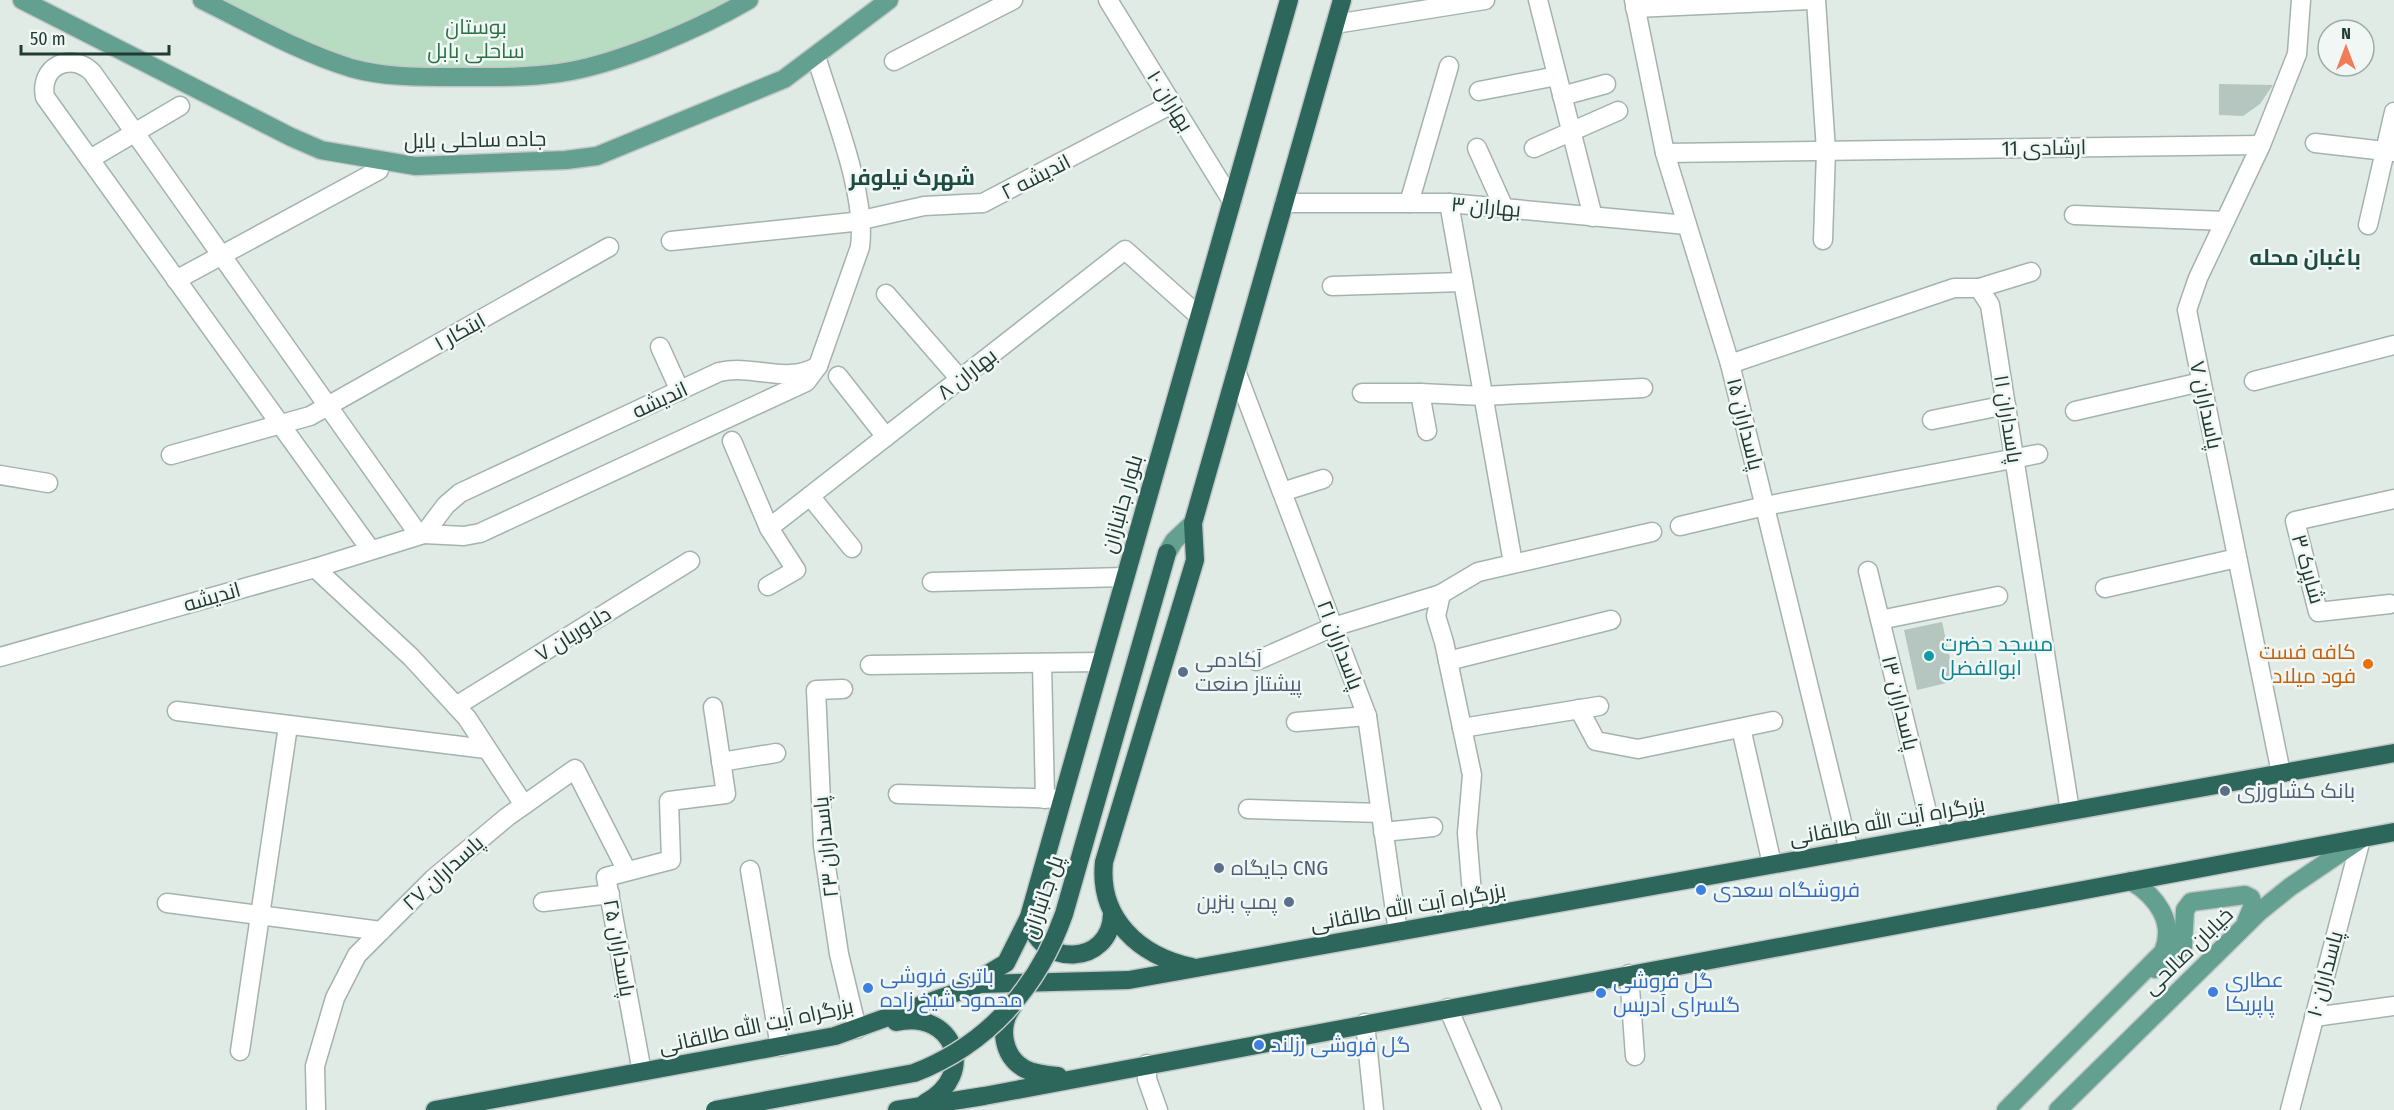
<svg xmlns="http://www.w3.org/2000/svg" width="2394" height="1110" font-family="'Fira Sans Condensed',Cairo,sans-serif">
<style>
.green{fill:#b8dcc2}
.building{fill:#b5c5bf}
.lines{fill:none;stroke-linecap:round;stroke-linejoin:round}
.minor-casing{stroke:#a3b3ad;stroke-width:21}
.major-casing{stroke:#c1c8c6;stroke-width:21}
.highway-casing{stroke:#c1c8c6;stroke-width:21}
.minor{stroke:#fff;stroke-width:18}
.major{stroke:#64a090;stroke-width:18}
.highway{stroke:#2d665a;stroke-width:18}
.highway-bridge-casing{stroke:#c1c8c6;stroke-width:21;stroke-linecap:butt}
.highway-bridge{stroke:#2d665a;stroke-width:18}
.culture-dot{fill:#0f9aa8;stroke:#f0f7f4;stroke-width:2}
.food-dot{fill:#e8710a;stroke:#f0f7f4;stroke-width:2}
.service-dot{fill:#5c6f8a;stroke:#f0f7f4;stroke-width:2}
.shop-dot{fill:#3f7fe0;stroke:#f0f7f4;stroke-width:2}
.labels{text-anchor:middle;stroke-width:5;stroke-linejoin:round;paint-order:stroke}
.park-label{font-size:21px;fill:#2b7146;stroke:#f0f7f4}
.street-label{font-size:21px;fill:#213b33;stroke:#f0f7f4}
.culture-label{font-size:21px;fill:#0d838f;stroke:#f0f7f4;text-anchor:start}
.food-label{font-size:21px;fill:#c56008;stroke:#f0f7f4;text-anchor:end}
.service-label{font-size:21px;fill:#4e5e75;stroke:#f0f7f4;text-anchor:start}
.shop-label{font-size:21px;fill:#366cbe;stroke:#f0f7f4;text-anchor:start}
.neighbourhood-label{font-size:22px;font-weight:bold;fill:#1d4c40;stroke:#f0f7f4}
</style>
<rect width="100%" height="100%" fill="#e0ebe6"/>
<path class="green" d="M 202,0 L 749,0 L 561,73 L 354,69 Z"/>
<g class="building">
<path d="M 2219,84 L 2273,85 L 2260,104 L 2243,116 L 2219,115 Z"/>
<path d="M 1942,622 L 1955,681 L 1917,690 L 1904,630 Z"/>
</g>
<g class="lines">
<defs>
<g id="minor">
<path d="M 1108,0 L 1232,201"/>
<path d="M 1538,0 L 1593,217"/>
<path d="M 1634,0 L 1665,153 L 1730,364 L 1849,851"/>
<path d="M 1816,0 L 1826,151 L 1823,240"/>
<path d="M 1635,8 L 1810,0"/>
<path d="M 1335,24 L 1485,0"/>
<path d="M 816,56 C 832,110 867,193 860,247 L 818,366"/>
<path d="M 894,61 L 1013,0"/>
<path d="M 1479,91 L 1557,76"/>
<path d="M 1562,96 L 1606,84"/>
<path d="M 2315,143 L 2394,152"/>
<path d="M 1477,148 L 1504,208"/>
<path d="M 1534,148 L 1618,111"/>
<path d="M 1665,153 L 2261,145"/>
<path d="M 90,159 L 180,106"/>
<path d="M 1284,203 L 1449,203 L 1687,225"/>
<path d="M 1409,203 L 1449,66"/>
<path d="M 1449,203 L 1513,563"/>
<path d="M 2074,215 L 2225,221"/>
<path d="M 2368,225 L 2394,112"/>
<path d="M 671,241 L 853,222 L 924,206 L 983,203 L 1172,104"/>
<path d="M 176,280 L 379,170"/>
<path d="M 1332,286 L 1463,282"/>
<path d="M 1979,288 L 2031,272"/>
<path d="M 886,294 L 960,379"/>
<path d="M 660,347 L 680,391"/>
<path d="M 1730,364 L 1954,288 L 1979,288 L 1990,305 L 2070,811"/>
<path d="M 818,366 L 806,382 L 480,533 L 464,536 L 424,534 L 446,505 L 460,493 L 719,372 C 756,364 785,385 818,366 Z"/>
<path d="M 1236,371 L 1367,716 L 1398,932"/>
<path d="M 838,376 L 886,437"/>
<path d="M 2254,381 L 2394,345"/>
<path d="M 1362,393 L 1420,393"/>
<path d="M 2075,411 L 2201,382"/>
<path d="M 1932,420 L 2006,405"/>
<path d="M 1427,431 L 1420,393 L 1483,396 L 1643,388"/>
<path d="M 732,441 L 769,528"/>
<path d="M 171,455 L 310,416 L 609,247"/>
<path d="M 0,475 L 48,483"/>
<path d="M 1282,492 L 1323,479"/>
<path d="M 810,496 L 852,548"/>
<path d="M 1680,526 L 1765,506 L 2038,454"/>
<path d="M 370,549 L 45,97 C 39,67 70,51 92,72 L 419,535"/>
<path d="M 315,568 L 411,657 L 467,718 L 524,805"/>
<path d="M 1868,571 L 1933,836"/>
<path d="M 932,582 L 1125,577"/>
<path d="M 768,586 L 796,570 L 769,528 L 1125,250 L 1199,316"/>
<path d="M 2105,588 L 2237,558"/>
<path d="M 2390,604 L 2318,612 L 2295,521 L 2394,499"/>
<path d="M 1880,620 L 1998,596"/>
<path d="M 0,657 L 315,568 L 424,534"/>
<path d="M 1256,661 L 1333,627 L 1441,594"/>
<path d="M 1448,661 L 1611,620"/>
<path d="M 1042,663 L 1045,799"/>
<path d="M 870,665 L 1101,662"/>
<path d="M 843,689 L 816,690 L 823,846 L 839,954 L 857,1029"/>
<path d="M 456,706 L 690,561"/>
<path d="M 1579,709 L 1596,741 L 1638,749 L 1773,721"/>
<path d="M 177,711 L 486,749"/>
<path d="M 1296,722 L 1367,716"/>
<path d="M 1462,728 L 1599,706"/>
<path d="M 1741,728 L 1772,864"/>
<path d="M 721,762 L 776,753"/>
<path d="M 2281,773 L 2187,310 L 2198,278 L 2261,145 L 2297,54 L 2301,0"/>
<path d="M 898,794 L 1062,799"/>
<path d="M 1248,809 L 1381,813"/>
<path d="M 1383,832 L 1433,827"/>
<path d="M 750,870 L 780,1047"/>
<path d="M 543,902 L 610,894"/>
<path d="M 167,903 L 381,931"/>
<path d="M 1474,918 L 1467,833 L 1472,775 L 1444,642 L 1436,616 L 1441,594 L 1478,572 L 1652,532"/>
<path d="M 1629,974 L 1635,1056"/>
<path d="M 1448,1008 L 1492,1110"/>
<path d="M 2314,1017 L 2394,1006"/>
<path d="M 1365,1023 L 1374,1110"/>
<path d="M 240,1051 L 288,726"/>
<path d="M 1147,1064 L 1147,1079 L 1158,1110"/>
<path d="M 642,1072 L 606,877 L 671,860 L 669,801 L 726,794 L 713,707"/>
<path d="M 316,1110 L 315,1066 L 335,998 L 357,955 L 433,879 L 507,817 L 575,769 L 627,871"/>
<path d="M 2290,1110 L 2361,839"/>
</g>
<g id="major">
<path d="M 22,0 L 291,137 L 321,150 L 416,166 L 566,160 L 597,156 L 784,79 L 889,0"/>
<path d="M 202,0 C 251,24 299,52 351,68 C 383,77 417,77 450,77 C 487,77 523,78 559,73 C 616,65 699,29 749,0"/>
<path d="M 1167,553 L 1174,541 L 1193,523"/>
<path d="M 2155,969 L 2183,947 L 2185,910 L 2191,902 L 2245,895 L 2251,898 L 2253,905 L 2246,922"/>
<path d="M 2006,1110 L 2163,952 C 2176,922 2156,896 2131,881"/>
<path d="M 2058,1110 L 2259,912 L 2290,887 L 2361,839"/>
</g>
<g id="highway">
<path d="M 1029,917 C 1038,969 1111,966 1112,914"/>
<path d="M 1192,967 C 1140,956 1098,919 1104,862 L 1195,560 L 1193,523 L 1342,0"/>
<path d="M 974,982 L 1006,963 L 1029,917 L 1289,0"/>
<path d="M 1013,1006 C 998,1026 1002,1056 1025,1069 C 1035,1074 1047,1075 1058,1076"/>
<path d="M 896,1022 C 955,1009 978,1075 925,1103"/>
<path d="M 435,1110 L 835,1036 L 980,984 L 1129,980 L 2394,753"/>
<path d="M 897,1110 L 984,1096 L 2394,832"/>
</g>
</defs>
<use href="#minor" class="minor-casing"/>
<use href="#major" class="major-casing"/>
<use href="#highway" class="highway-casing"/>
<use href="#minor" class="minor"/>
<use href="#major" class="major"/>
<use href="#highway" class="highway"/>
<defs>
<path id="highway-bridge" d="M 715,1110 L 914,1073 C 987,1045 1038,988 1064,914 L 1167,553"/>
</defs>
<use href="#highway-bridge" class="highway-bridge-casing"/>
<use href="#highway-bridge" class="highway-bridge"/>
</g>
<circle class="culture-dot" cx="1929" cy="656" r="6"/>
<circle class="food-dot" cx="2368" cy="664" r="6"/>
<g class="service-dot">
<circle cx="1183" cy="672" r="6"/>
<circle cx="2225" cy="791" r="6"/>
<circle cx="1219" cy="868" r="6"/>
<circle cx="1289" cy="902" r="6"/>
</g>
<g class="shop-dot">
<circle cx="1701" cy="890" r="6"/>
<circle cx="868" cy="988" r="6"/>
<circle cx="2213" cy="992" r="6"/>
<circle cx="1601" cy="993" r="6"/>
<circle cx="1259" cy="1045" r="6"/>
</g>
<g class="labels">
<g class="park-label">
<text x="476" y="34">بوستان<tspan x="476" dy="24">ساحلی بابل</tspan></text>
</g>
<g class="street-label">
<text transform="translate(1170 101) rotate(58)" y="7">بهاران ۱۰</text>
<text transform="translate(475 140) rotate(-1)" y="7">جاده ساحلی بایل</text>
<text transform="translate(2044 148) rotate(-1)" y="7">ارشادی 11</text>
<text transform="translate(1036 177) rotate(-27)" y="7">اندیشه ۲</text>
<text transform="translate(1486 207) rotate(5)" y="7">بهاران ۳</text>
<text transform="translate(460 332) rotate(-29)" y="7">ابتکار ۱</text>
<text transform="translate(967 374) rotate(-38)" y="7">بهاران ۸</text>
<text transform="translate(660 400) rotate(-25)" y="7">اندیشه</text>
<text transform="translate(2206 405) rotate(78)" y="7">پاسداران ۷</text>
<text transform="translate(2008 419) rotate(81)" y="7">پاسداران ١١</text>
<text transform="translate(1745 424) rotate(76)" y="7">پاسداران ۱۵</text>
<text transform="translate(1122 504) rotate(-74)" y="7">بلوار جانبازان</text>
<text transform="translate(2308 569) rotate(74)" y="7">شاپرک ۳</text>
<text transform="translate(212 597) rotate(-16)" y="7">اندیشه</text>
<text transform="translate(573 634) rotate(-32)" y="7">دلاوریان ۷</text>
<text transform="translate(1340 645) rotate(69)" y="7">پاسداران ۲۱</text>
<text transform="translate(1900 703) rotate(76)" y="7">پاسداران ۱۳</text>
<text transform="translate(1887 821) rotate(-10)" y="7">بزرگراه آیت الله طالقانی</text>
<text transform="translate(826 847) rotate(-96)" y="7">پاسداران ۲۳</text>
<text transform="translate(443 873) rotate(-42)" y="7">پاسداران ۲۷</text>
<text transform="translate(1043 897) rotate(-71)" y="7">پل جانبازان</text>
<text transform="translate(1408 907) rotate(-10)" y="7">بزرگراه آیت الله طالقانی</text>
<text transform="translate(619 948) rotate(80)" y="7">پاسداران ۲۵</text>
<text transform="translate(2188 951) rotate(-44)" y="7">خیابان صالحی</text>
<text transform="translate(2325 974) rotate(-75)" y="7">پاسداران ١٠</text>
<text transform="translate(756 1026) rotate(-12)" y="7">بزرگراه آیت الله طالقانی</text>
</g>
<g class="culture-label">
<text x="1941" y="651">مسجد حضرت<tspan x="1941" dy="24">ابوالفضل</tspan></text>
</g>
<g class="food-label">
<text x="2356" y="659">کافه فست<tspan x="2356" dy="24">فود میلاد</tspan></text>
</g>
<g class="service-label">
<text x="1195" y="667">آکادمی<tspan x="1195" dy="24">پیشتاز صنعت</tspan></text>
<text x="2237" y="798">بانک کشاورزی</text>
<text x="1231" y="875">جایگاه CNG</text>
<text x="1277" y="909" text-anchor="end">پمپ بنزین</text>
</g>
<g class="shop-label">
<text x="1713" y="897">فروشگاه سعدی</text>
<text x="880" y="983">باتری فروشی<tspan x="880" dy="24">محمود شیخ زاده</tspan></text>
<text x="2225" y="987">عطاری<tspan x="2225" dy="24">پاپریکا</tspan></text>
<text x="1613" y="988">گل فروشی<tspan x="1613" dy="24">گلسرای آدریس</tspan></text>
<text x="1271" y="1052">گل فروشی رزلند</text>
</g>
<g class="neighbourhood-label">
<text x="912" y="185">شهرک نیلوفر</text>
<text x="2305" y="265">باغبان محله</text>
</g>
</g>
<g transform="translate(2346 48)"><circle r="28" fill="#f0f7f4" stroke="#9daca7" stroke-width="1.5"/>
<path d="M0-4.5L10 22L0 15L-10 22Z" fill="#f17c58"/>
<text y="-9" font-size="16" font-weight="bold" text-anchor="middle" fill="#213b33">N</text>
</g>
<path d="M21 45v9h148v-9" fill="none" stroke="#213b33" stroke-width="3"/>
<text x="30" y="45" font-size="18" fill="#213b33" stroke="#f0f7f4" stroke-width="4.5" paint-order="stroke">50 m</text>
</svg>
